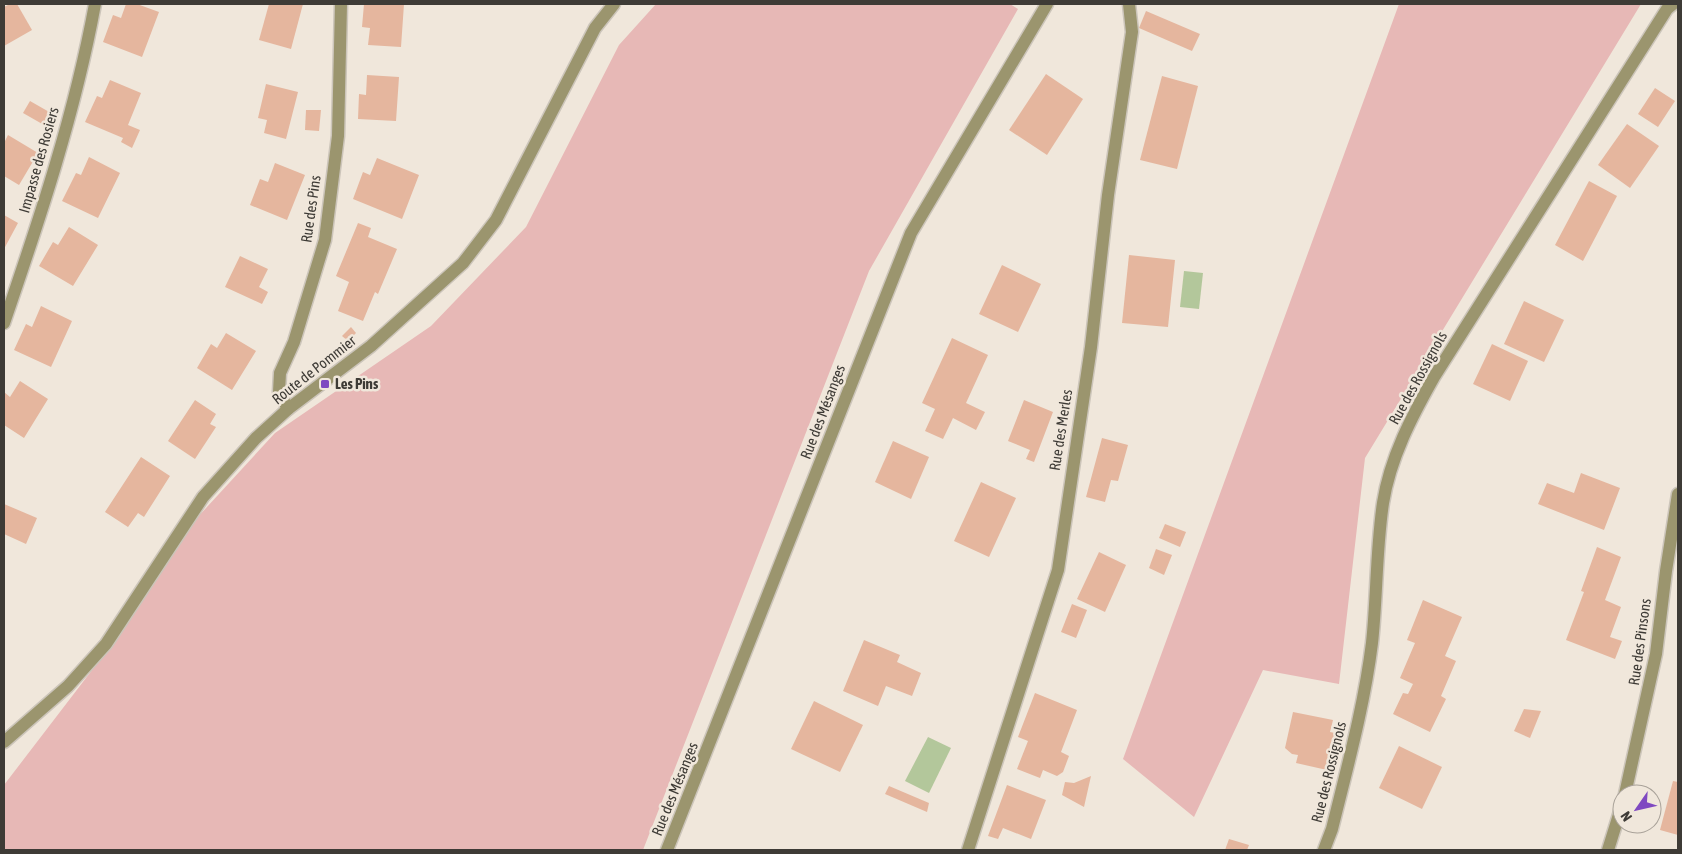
<svg xmlns="http://www.w3.org/2000/svg" width="1682" height="854" font-family="'Asap Condensed',sans-serif">
<style>
.green{fill:#e7b8b6}
.water{fill:#b3c79b}
.building{fill:#e5b69e}
.lines{fill:none;stroke-linecap:round;stroke-linejoin:round}
.minor-casing{stroke:#ccc5ba;stroke-width:15}
.minor{stroke:#9b956e;stroke-width:12}
.poi-dot{fill:#7f49c1;stroke:#f0e7db;stroke-width:2}
.labels{text-anchor:middle;stroke-width:5;stroke-linejoin:round;paint-order:stroke}
.street-label{font-size:15px;fill:#3e3b36;stroke:#f0e7db}
.poi-label{font-size:15px;font-weight:bold;fill:#3e3b36;stroke:#f0e7db;text-anchor:start}
</style>
<rect width="100%" height="100%" fill="#f0e7db"/>
<g class="green">
<path d="M 656,4 L 1010,4 L 1018,9 L 869,271 L 643,850 L 4,850 L 4,785 L 122,631 L 195,520 L 275,433 L 431,326 L 526,227 L 619,45 Z"/>
<path d="M 1399,4 L 1641,4 L 1365,458 L 1339,684 L 1263,670 L 1194,817 L 1123,759 Z"/>
</g>
<g class="water">
<path d="M 1184,271 L 1203,273 L 1199,309 L 1180,307 Z"/>
<path d="M 928,737 L 951,748 L 929,793 L 905,781 Z"/>
</g>
<g class="building">
<path d="M 10,4 L 17,4 L 32,30 L 4,46 L 4,7 Z"/>
<path d="M 126,4 L 137,4 L 159,12 L 142,57 L 103,42 L 113,15 L 121,18 Z"/>
<path d="M 269,4 L 303,4 L 291,49 L 259,40 Z"/>
<path d="M 364,4 L 404,4 L 401,47 L 368,45 L 370,28 L 362,27 Z"/>
<path d="M 1146,11 L 1200,34 L 1192,51 L 1139,28 Z"/>
<path d="M 1046,74 L 1083,99 L 1047,155 L 1009,130 Z"/>
<path d="M 367,75 L 399,77 L 396,121 L 358,119 L 359,94 L 366,95 Z"/>
<path d="M 1162,76 L 1198,86 L 1177,169 L 1140,160 Z"/>
<path d="M 110,80 L 141,93 L 128,125 L 140,130 L 132,148 L 121,142 L 123,138 L 85,122 L 97,96 L 102,98 Z"/>
<path d="M 266,84 L 298,92 L 286,139 L 264,133 L 267,120 L 258,118 Z"/>
<path d="M 1655,88 L 1675,101 L 1658,127 L 1638,114 Z"/>
<path d="M 30,101 L 51,113 L 44,125 L 23,113 Z"/>
<path d="M 306,110 L 321,110 L 319,131 L 305,130 Z"/>
<path d="M 1627,124 L 1659,146 L 1630,188 L 1598,165 Z"/>
<path d="M 8,135 L 38,153 L 19,185 L 4,176 L 4,143 Z"/>
<path d="M 89,157 L 120,173 L 98,218 L 62,201 L 76,173 L 81,175 Z"/>
<path d="M 377,158 L 419,175 L 402,219 L 353,199 L 363,172 L 370,175 Z"/>
<path d="M 275,163 L 305,175 L 287,220 L 250,205 L 260,179 L 268,182 Z"/>
<path d="M 1589,181 L 1617,196 L 1583,261 L 1555,245 Z"/>
<path d="M 4,215 L 18,223 L 4,249 Z"/>
<path d="M 358,223 L 371,228 L 368,237 L 397,249 L 378,294 L 375,292 L 363,321 L 338,311 L 349,282 L 336,276 Z"/>
<path d="M 69,227 L 98,245 L 73,286 L 39,266 L 53,242 L 58,245 Z"/>
<path d="M 1129,255 L 1175,260 L 1168,327 L 1122,323 Z"/>
<path d="M 240,256 L 268,269 L 259,287 L 268,292 L 262,304 L 225,287 Z"/>
<path d="M 1002,265 L 1041,284 L 1018,332 L 979,314 Z"/>
<path d="M 1524,301 L 1564,320 L 1544,362 L 1504,344 Z"/>
<path d="M 41,306 L 72,321 L 51,367 L 14,350 L 26,324 L 32,327 Z"/>
<path d="M 351,327 L 356,333 L 348,341 L 342,336 Z"/>
<path d="M 226,333 L 256,351 L 232,390 L 197,368 L 211,344 L 217,348 Z"/>
<path d="M 952,338 L 988,355 L 966,403 L 985,412 L 976,430 L 953,418 L 943,439 L 925,431 L 935,409 L 922,403 Z"/>
<path d="M 1492,344 L 1528,361 L 1510,401 L 1473,384 Z"/>
<path d="M 20,381 L 48,399 L 24,438 L 4,425 L 4,392 L 10,397 Z"/>
<path d="M 195,400 L 216,414 L 210,424 L 216,427 L 195,459 L 168,441 Z"/>
<path d="M 1024,400 L 1053,412 L 1034,462 L 1026,459 L 1030,450 L 1008,441 Z"/>
<path d="M 1102,438 L 1128,445 L 1118,481 L 1111,480 L 1105,502 L 1086,497 Z"/>
<path d="M 893,441 L 929,457 L 911,499 L 875,482 Z"/>
<path d="M 141,457 L 170,476 L 144,517 L 138,513 L 128,527 L 105,512 Z"/>
<path d="M 1581,473 L 1620,488 L 1604,530 L 1538,504 L 1547,483 L 1574,493 Z"/>
<path d="M 981,482 L 1016,498 L 989,557 L 954,541 Z"/>
<path d="M 4,504 L 37,518 L 26,544 L 4,534 Z"/>
<path d="M 1165,524 L 1186,532 L 1180,547 L 1159,538 Z"/>
<path d="M 1597,547 L 1621,557 L 1605,600 L 1621,607 L 1610,637 L 1622,641 L 1615,659 L 1566,640 L 1584,592 L 1581,591 Z"/>
<path d="M 1156,549 L 1172,555 L 1164,575 L 1149,568 Z"/>
<path d="M 1099,552 L 1126,565 L 1105,612 L 1077,599 Z"/>
<path d="M 1423,600 L 1462,617 L 1445,656 L 1456,661 L 1441,696 L 1446,699 L 1430,732 L 1393,714 L 1403,693 L 1408,694 L 1413,684 L 1400,678 L 1415,643 L 1407,640 Z"/>
<path d="M 1072,604 L 1087,610 L 1076,638 L 1061,632 Z"/>
<path d="M 864,640 L 900,655 L 897,662 L 921,673 L 912,696 L 886,686 L 878,706 L 843,691 Z"/>
<path d="M 1035,693 L 1077,710 L 1061,752 L 1069,756 L 1063,772 L 1057,776 L 1043,770 L 1040,778 L 1017,769 L 1028,741 L 1018,737 Z"/>
<path d="M 814,701 L 863,725 L 840,772 L 791,749 Z"/>
<path d="M 1524,709 L 1541,711 L 1530,738 L 1514,731 Z"/>
<path d="M 1293,712 L 1333,720 L 1330,732 L 1335,733 L 1327,770 L 1296,763 L 1298,755 L 1292,754 L 1285,748 Z"/>
<path d="M 1399,746 L 1442,767 L 1422,809 L 1379,788 Z"/>
<path d="M 1091,776 L 1084,807 L 1062,795 L 1065,782 L 1074,783 Z"/>
<path d="M 1673,781 L 1678,782 L 1678,835 L 1660,830 Z"/>
<path d="M 1007,785 L 1046,800 L 1031,839 L 1003,828 L 998,839 L 988,836 Z"/>
<path d="M 889,786 L 929,803 L 927,812 L 885,794 Z"/>
<path d="M 1229,839 L 1249,845 L 1247,850 L 1225,850 Z"/>
</g>
<g class="lines">
<defs>
<g id="minor">
<path d="M 4,323 C 40,218 75,113 95,4"/>
<path d="M 288,409 L 279,392 L 280,373 L 294,342 L 325,240 L 338,136 L 341,4"/>
<path d="M 4,742 L 68,686 L 106,644 L 203,497 L 256,438 L 288,409 L 371,346 L 463,263 L 496,220 L 595,28 L 614,4"/>
<path d="M 1625,794 L 1656,654 L 1666,571 L 1678,494"/>
<path d="M 667,850 L 911,233 L 1047,4"/>
<path d="M 968,850 L 1058,570 L 1091,347 L 1108,195 L 1132,32 L 1129,4"/>
<path d="M 1324,850 L 1332,829 C 1347,768 1364,707 1372,643 C 1377,597 1376,550 1383,503 C 1390,458 1412,416 1434,377 L 1667,9 L 1673,4"/>
<path d="M 1608,850 L 1622,805"/>
</g>
</defs>
<use href="#minor" class="minor-casing"/>
<use href="#minor" class="minor"/>
</g>
<rect class="poi-dot" x="320" y="379" width="10" height="10" rx="2.5"/>
<g class="labels">
<g class="street-label">
<text transform="translate(39 160) rotate(-74)" y="5">Impasse des Rosiers</text>
<text transform="translate(311 209) rotate(-82)" y="5">Rue des Pins</text>
<text transform="translate(314 370) rotate(-38)" y="5">Route de Pommier</text>
<text transform="translate(1418 378) rotate(-61)" y="5">Rue des Rossignols</text>
<text transform="translate(823 412) rotate(-69)" y="5">Rue des Mésanges</text>
<text transform="translate(1061 430) rotate(-81)" y="5">Rue des Merles</text>
<text transform="translate(1640 642) rotate(-82)" y="5">Rue des Pinsons</text>
<text transform="translate(1329 772) rotate(-76)" y="5">Rue des Rossignols</text>
<text transform="translate(675 789) rotate(-68)" y="5">Rue des Mésanges</text>
</g>
<g class="poi-label">
<text x="335" y="389">Les Pins</text>
</g>
</g>
<rect width="1682" height="854" fill="none" stroke="#3e3b36" stroke-width="10"/>
<g transform="translate(1637 809) rotate(236)"><circle r="24" fill="#f0e7db" stroke="#a9a299"/>
<path d="M0-4L9 19L0 12L-9 19Z" fill="#7f49c1"/>
<text y="-8" font-size="14" font-weight="bold" text-anchor="middle" fill="#3e3b36">N</text>
</g>
</svg>
